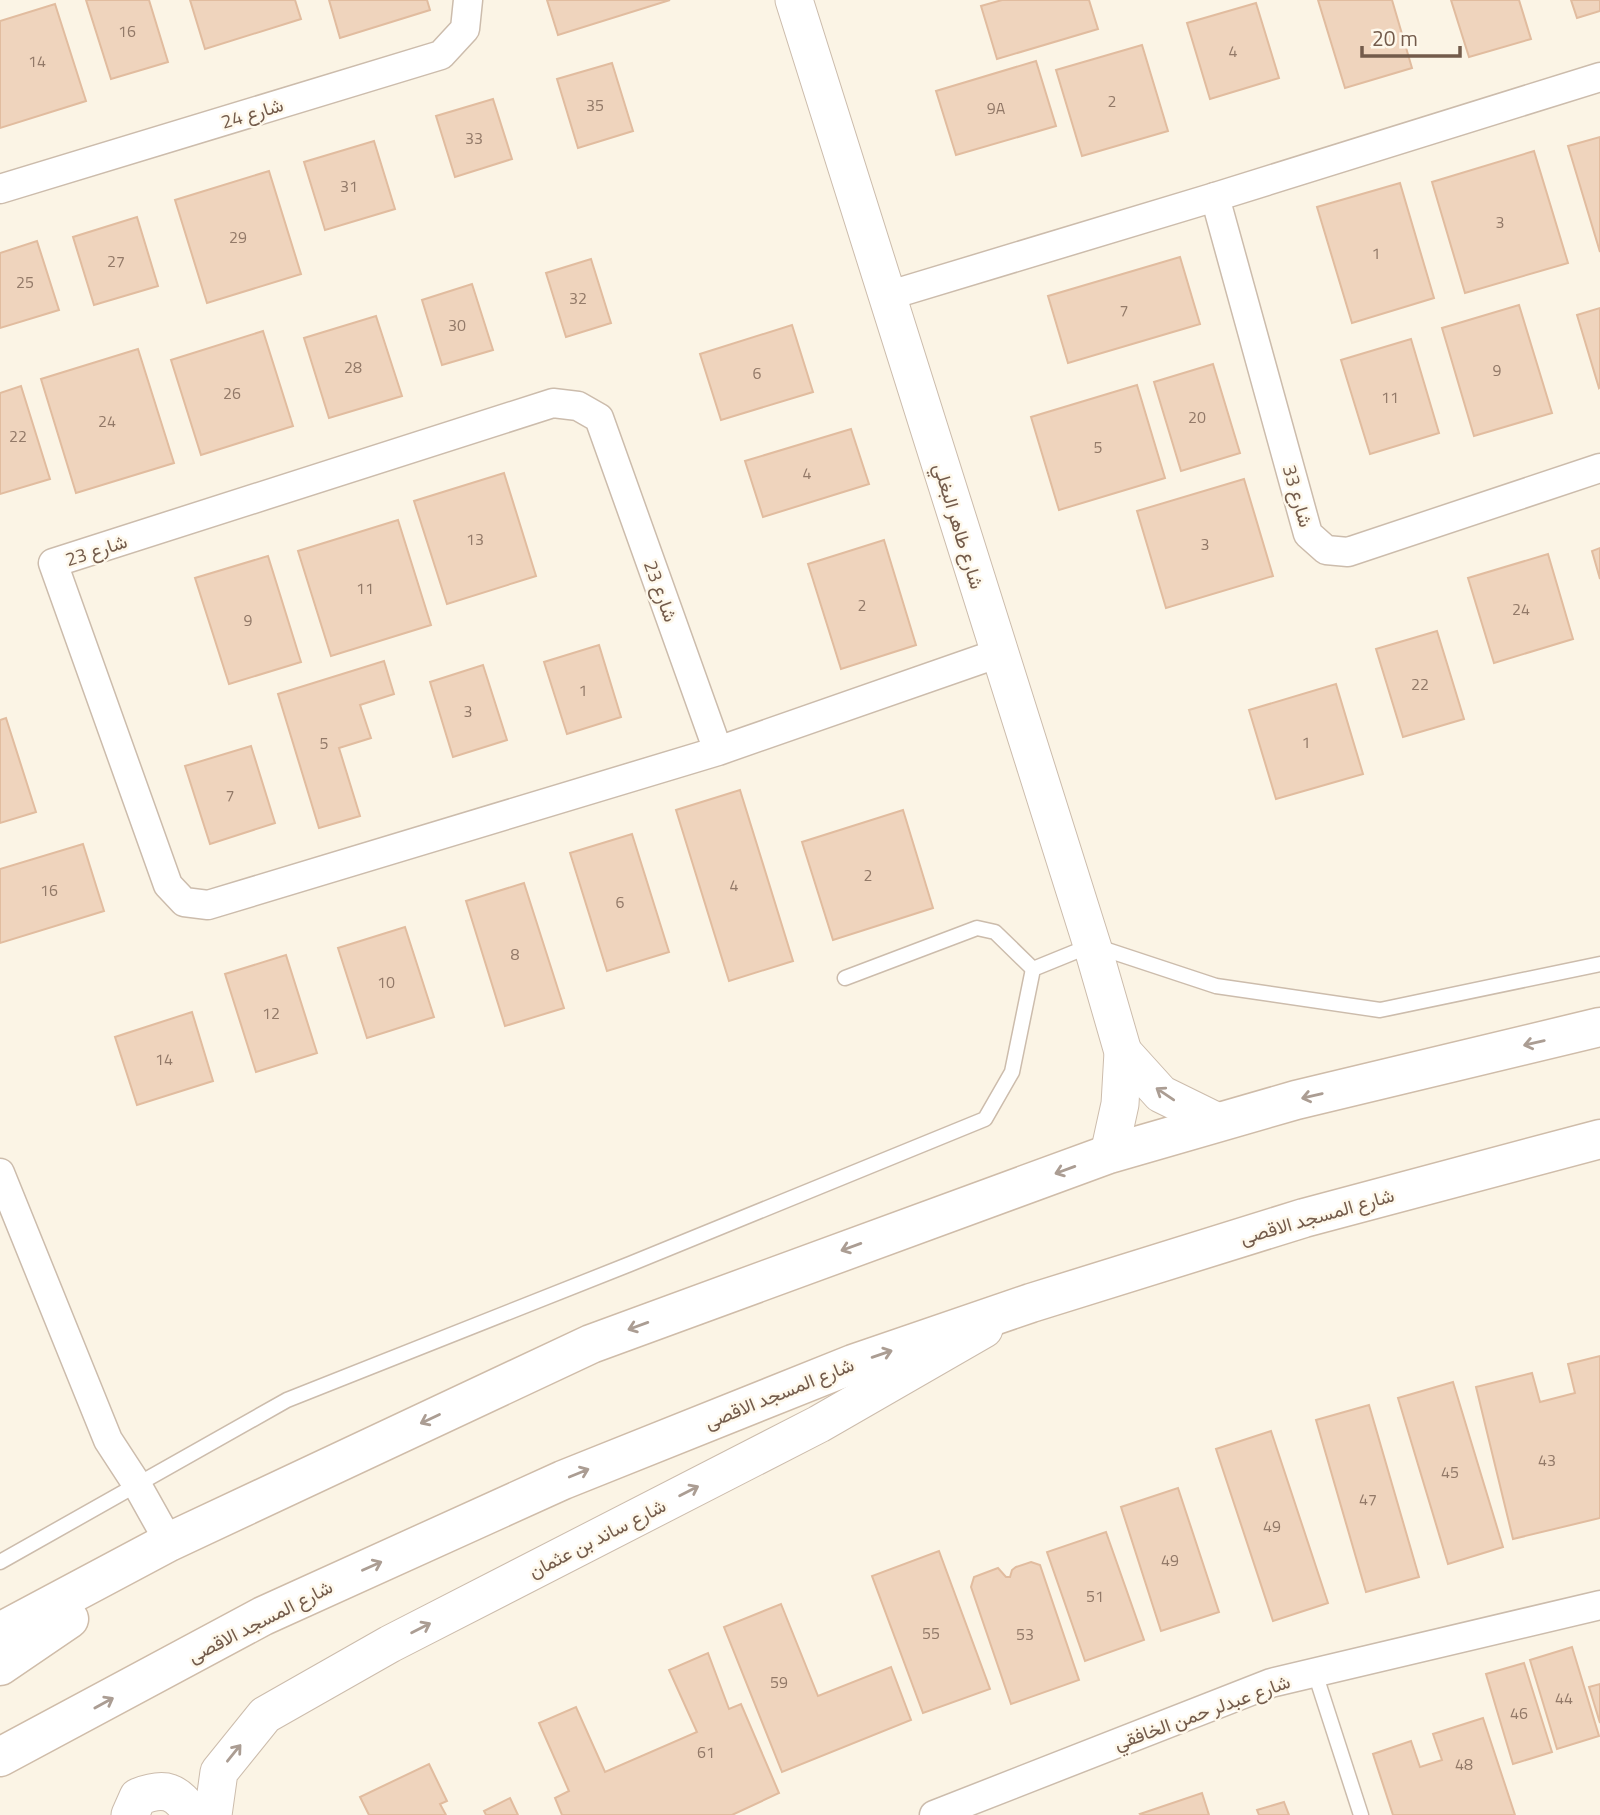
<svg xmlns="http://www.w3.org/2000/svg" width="1600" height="1815" font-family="'Titillium Web',Vazirmatn,sans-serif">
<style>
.building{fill:#efd4bd;stroke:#e1bc9f;stroke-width:2}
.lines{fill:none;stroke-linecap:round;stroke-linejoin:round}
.service-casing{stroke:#ccbcac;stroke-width:17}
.minor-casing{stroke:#ccbcac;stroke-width:31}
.tertiary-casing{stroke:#ccbcac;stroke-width:39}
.secondary-casing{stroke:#cfbca9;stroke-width:41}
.service{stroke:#fff;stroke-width:14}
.minor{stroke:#fff;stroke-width:28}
.tertiary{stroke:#fff;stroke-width:37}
.secondary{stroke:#fff;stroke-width:38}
.oneway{stroke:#ab9d93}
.labels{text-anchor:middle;stroke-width:5;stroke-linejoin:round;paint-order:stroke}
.number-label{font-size:16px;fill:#927968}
.street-label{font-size:19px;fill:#735b4b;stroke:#fef8eb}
</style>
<rect width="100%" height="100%" fill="#fbf4e5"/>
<g class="building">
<path d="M 86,0 L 149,0 L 168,62 L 111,79 Z"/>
<path d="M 190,0 L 295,0 L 301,19 L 205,49 Z"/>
<path d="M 329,0 L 427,0 L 430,10 L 340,38 Z"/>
<path d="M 547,0 L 670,0 L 558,35 Z"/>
<path d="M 1002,0 L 1089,0 L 1098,29 L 997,59 L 981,6 Z"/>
<path d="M 1318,0 L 1392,0 L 1412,68 L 1345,88 Z"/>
<path d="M 1451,0 L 1519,0 L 1531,39 L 1469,57 Z"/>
<path d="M 1571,0 L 1600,0 L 1600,11 L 1577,18 Z"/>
<path d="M 1256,3 L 1279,78 L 1210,99 L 1187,23 Z"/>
<path d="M 55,4 L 86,101 L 0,128 L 0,21 Z"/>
<path d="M 1142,45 L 1168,131 L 1082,156 L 1056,70 Z"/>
<path d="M 1036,61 L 1056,126 L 956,155 L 936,91 Z"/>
<path d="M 612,63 L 633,131 L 578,148 L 557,79 Z"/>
<path d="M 493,99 L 512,159 L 455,177 L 436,116 Z"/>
<path d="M 1600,137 L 1600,252 L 1568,146 Z"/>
<path d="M 374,141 L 395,209 L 325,230 L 304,162 Z"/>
<path d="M 1534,151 L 1568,263 L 1465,293 L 1432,182 Z"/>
<path d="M 269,171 L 301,274 L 207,303 L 175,200 Z"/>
<path d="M 1400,183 L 1434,298 L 1352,323 L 1317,207 Z"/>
<path d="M 137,217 L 158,286 L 94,305 L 73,237 Z"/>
<path d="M 37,241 L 59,310 L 0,328 L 0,253 Z"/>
<path d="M 1180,257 L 1200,324 L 1068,363 L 1048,296 Z"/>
<path d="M 591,259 L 611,323 L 566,337 L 546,273 Z"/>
<path d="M 472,284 L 493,350 L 442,365 L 422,300 Z"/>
<path d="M 1519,305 L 1552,413 L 1474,436 L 1442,328 Z"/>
<path d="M 1600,308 L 1600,387 L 1599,388 L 1577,315 Z"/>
<path d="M 376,316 L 402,396 L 329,418 L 304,338 Z"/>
<path d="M 792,325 L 813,392 L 721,420 L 700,354 Z"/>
<path d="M 263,331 L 293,426 L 201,455 L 171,360 Z"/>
<path d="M 1411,339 L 1439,433 L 1370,454 L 1341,360 Z"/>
<path d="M 138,349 L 174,463 L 76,493 L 41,379 Z"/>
<path d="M 1213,364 L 1240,453 L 1181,471 L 1154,382 Z"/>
<path d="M 1137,385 L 1165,478 L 1059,510 L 1031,417 Z"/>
<path d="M 21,386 L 50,479 L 0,494 L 0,393 Z"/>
<path d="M 851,429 L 869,484 L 763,517 L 745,461 Z"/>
<path d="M 504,473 L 536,576 L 447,604 L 414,501 Z"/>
<path d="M 1244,479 L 1273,576 L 1166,608 L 1137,511 Z"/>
<path d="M 398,520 L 431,625 L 331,656 L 298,551 Z"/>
<path d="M 884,540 L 916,645 L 841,669 L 808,564 Z"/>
<path d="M 1600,548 L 1600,579 L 1592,551 Z"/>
<path d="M 1548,554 L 1573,639 L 1494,663 L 1468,578 Z"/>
<path d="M 268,556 L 301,662 L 229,684 L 195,578 Z"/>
<path d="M 1437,631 L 1464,719 L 1403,737 L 1376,649 Z"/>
<path d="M 599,645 L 621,717 L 567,734 L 544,662 Z"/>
<path d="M 384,661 L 394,694 L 360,705 L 371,738 L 339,748 L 360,816 L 319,828 L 278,694 Z"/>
<path d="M 483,665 L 507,740 L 453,757 L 430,682 Z"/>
<path d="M 1336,684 L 1363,774 L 1276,799 L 1249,710 Z"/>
<path d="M 6,718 L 36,812 L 0,823 L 0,720 Z"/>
<path d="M 251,746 L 275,823 L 210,844 L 185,766 Z"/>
<path d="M 740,790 L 793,961 L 729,981 L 676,810 Z"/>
<path d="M 903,810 L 933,908 L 833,940 L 802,842 Z"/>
<path d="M 632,834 L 669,952 L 607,971 L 570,853 Z"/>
<path d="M 83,844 L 104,911 L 0,943 L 0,869 Z"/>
<path d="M 524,883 L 564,1008 L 505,1026 L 466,901 Z"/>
<path d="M 405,927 L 434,1017 L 367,1038 L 338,948 Z"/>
<path d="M 286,955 L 317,1053 L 256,1072 L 225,974 Z"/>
<path d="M 192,1012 L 213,1081 L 137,1105 L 115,1037 Z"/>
<path d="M 1600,1356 L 1600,1518 L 1513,1539 L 1476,1387 L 1532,1373 L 1540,1402 L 1575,1393 L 1568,1364 Z"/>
<path d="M 1453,1382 L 1503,1547 L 1448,1564 L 1398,1398 Z"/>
<path d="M 1369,1405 L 1419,1577 L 1366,1592 L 1316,1420 Z"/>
<path d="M 1271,1431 L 1328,1603 L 1273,1621 L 1216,1449 Z"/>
<path d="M 1178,1488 L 1219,1612 L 1161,1631 L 1121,1507 Z"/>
<path d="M 1106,1532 L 1144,1640 L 1085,1661 L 1047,1552 Z"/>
<path d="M 939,1551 L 990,1689 L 923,1713 L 872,1576 Z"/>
<path d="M 1031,1562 L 1040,1565 L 1079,1680 L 1011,1704 L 971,1587 L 974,1577 L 998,1568 L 1006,1577 L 1010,1577 L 1012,1570 L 1016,1567 Z"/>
<path d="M 781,1604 L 818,1696 L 891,1667 L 911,1720 L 782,1772 L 724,1627 Z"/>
<path d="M 1572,1647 L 1599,1736 L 1557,1749 L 1530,1660 Z"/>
<path d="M 708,1653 L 729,1709 L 741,1704 L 779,1793 L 732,1815 L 562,1815 L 555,1798 L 569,1791 L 539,1723 L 576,1707 L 605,1772 L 697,1732 L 669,1670 Z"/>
<path d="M 1524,1663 L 1552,1752 L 1513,1764 L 1486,1674 Z"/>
<path d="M 1600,1684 L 1600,1723 L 1589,1687 Z"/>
<path d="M 1483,1718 L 1515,1815 L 1393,1815 L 1373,1754 L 1411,1741 L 1420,1767 L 1442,1760 L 1433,1734 Z"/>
<path d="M 429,1764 L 447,1801 L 440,1804 L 446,1815 L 369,1815 L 360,1797 Z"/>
<path d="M 1202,1793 L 1209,1815 L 1141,1815 L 1140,1814 Z"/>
<path d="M 510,1798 L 518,1815 L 486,1815 L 484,1811 Z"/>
<path d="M 1284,1802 L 1289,1815 L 1259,1815 L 1257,1810 Z"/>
</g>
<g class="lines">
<defs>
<g id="service">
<path d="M 845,978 L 977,928 L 995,932 L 1033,969"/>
<path d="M 0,1562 L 287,1400 L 630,1264 L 985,1119 L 1012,1072 L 1033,969 L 1092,945 L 1216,986 L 1380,1010 L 1600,964"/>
<path d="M 1315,1673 L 1361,1815"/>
</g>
<g id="minor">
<path d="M 0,189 L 441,55 L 465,29 L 468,0"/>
<path d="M 1215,197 L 1308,534 L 1326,550 L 1348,552 L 1600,468"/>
<path d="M 887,296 L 1215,197 L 1600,77"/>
<path d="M 718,751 L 599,418 L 578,406 L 553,403 L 53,563 L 168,885 L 184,902 L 208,905 L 718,751 L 999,653"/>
<path d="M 0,1173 L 108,1440 L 136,1483 L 169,1542"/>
<path d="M 934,1815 L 1271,1683 L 1600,1605"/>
</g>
<g id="tertiary">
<path d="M 794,0 L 1092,945 L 1123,1052 L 1120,1104 L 1109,1154"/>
<path d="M 1123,1052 L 1161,1094 L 1218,1122"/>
<path d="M 130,1815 L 138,1797 C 166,1786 176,1791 193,1815"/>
<path d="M 213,1815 L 219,1772 L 265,1715 L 390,1644 L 819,1424 L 984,1329"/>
</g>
<g id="secondary">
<path d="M 0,1632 L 169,1542 L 591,1344 L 1109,1154 L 1296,1100 L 1600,1027"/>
<path d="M 0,1666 L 69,1619"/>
<path d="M 0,1757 L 263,1616 L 563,1480 L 853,1364 L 1031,1303 L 1304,1218 L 1600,1139"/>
</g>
</defs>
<use href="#service" class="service-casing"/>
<use href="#minor" class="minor-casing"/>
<use href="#tertiary" class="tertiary-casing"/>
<use href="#secondary" class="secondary-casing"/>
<use href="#service" class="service"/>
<use href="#minor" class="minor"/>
<use href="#tertiary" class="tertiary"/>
<use href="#secondary" class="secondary"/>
</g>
<defs><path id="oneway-shaft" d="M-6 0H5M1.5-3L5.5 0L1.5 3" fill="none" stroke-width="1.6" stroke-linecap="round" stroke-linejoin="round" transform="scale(1.75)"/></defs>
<g class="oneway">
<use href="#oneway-shaft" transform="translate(1534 1043) rotate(167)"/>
<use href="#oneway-shaft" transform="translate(1165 1094) rotate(-146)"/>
<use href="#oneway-shaft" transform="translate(1312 1096) rotate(167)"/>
<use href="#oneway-shaft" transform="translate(1065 1170) rotate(160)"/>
<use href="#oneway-shaft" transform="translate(851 1247) rotate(160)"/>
<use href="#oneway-shaft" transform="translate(638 1326) rotate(160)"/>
<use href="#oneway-shaft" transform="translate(882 1354) rotate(-19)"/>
<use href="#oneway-shaft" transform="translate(430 1419) rotate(155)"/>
<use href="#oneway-shaft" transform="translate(579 1473) rotate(-22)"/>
<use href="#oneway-shaft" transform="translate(689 1491) rotate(-27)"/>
<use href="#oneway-shaft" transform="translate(372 1566) rotate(-24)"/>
<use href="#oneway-shaft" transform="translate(421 1628) rotate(-27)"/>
<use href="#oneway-shaft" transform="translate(104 1703) rotate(-29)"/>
<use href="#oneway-shaft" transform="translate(234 1753) rotate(-51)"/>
</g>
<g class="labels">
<g class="number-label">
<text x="127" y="37">16</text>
<text x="1233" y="57">4</text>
<text x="37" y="67">14</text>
<text x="1112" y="107">2</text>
<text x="595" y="111">35</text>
<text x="996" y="114">9A</text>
<text x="474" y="144">33</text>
<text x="349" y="192">31</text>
<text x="1500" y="228">3</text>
<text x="238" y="243">29</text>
<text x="1376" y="259">1</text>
<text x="116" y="267">27</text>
<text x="25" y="288">25</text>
<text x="578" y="304">32</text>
<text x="1124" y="316">7</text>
<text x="457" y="331">30</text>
<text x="353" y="373">28</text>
<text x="1497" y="376">9</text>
<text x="757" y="379">6</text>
<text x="232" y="399">26</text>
<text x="1390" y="403">11</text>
<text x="1197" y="423">20</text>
<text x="107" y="427">24</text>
<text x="18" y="442">22</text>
<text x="1098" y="453">5</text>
<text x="807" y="479">4</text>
<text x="475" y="545">13</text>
<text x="1205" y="550">3</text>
<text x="365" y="594">11</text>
<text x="862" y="611">2</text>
<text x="1521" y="615">24</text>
<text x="248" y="626">9</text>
<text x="1420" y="690">22</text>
<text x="583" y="696">1</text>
<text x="468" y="717">3</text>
<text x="1306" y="748">1</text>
<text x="324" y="749">5</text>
<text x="230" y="801">7</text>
<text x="868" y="881">2</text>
<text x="734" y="891">4</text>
<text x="49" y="896">16</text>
<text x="620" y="908">6</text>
<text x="515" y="960">8</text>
<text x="386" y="988">10</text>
<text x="271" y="1019">12</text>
<text x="164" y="1065">14</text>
<text x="1547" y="1466">43</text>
<text x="1450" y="1478">45</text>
<text x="1368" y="1505">47</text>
<text x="1272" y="1532">49</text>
<text x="1170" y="1566">49</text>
<text x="1095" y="1602">51</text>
<text x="931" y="1639">55</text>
<text x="1025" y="1640">53</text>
<text x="779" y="1688">59</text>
<text x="1564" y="1704">44</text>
<text x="1519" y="1719">46</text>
<text x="706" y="1758">61</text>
<text x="1464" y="1770">48</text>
</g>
<g class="street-label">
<text transform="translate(252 113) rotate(-17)" y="7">شارع 24</text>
<text transform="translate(1298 496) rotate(74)" y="7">شارع 33</text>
<text transform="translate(959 526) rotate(73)" y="7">شارع طاهر البغلي</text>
<text transform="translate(96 550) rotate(-18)" y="7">شارع 23</text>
<text transform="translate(661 591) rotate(70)" y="7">شارع 23</text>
<text transform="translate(1317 1216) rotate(-16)" y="7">شارع المسجد الاقصى</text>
<text transform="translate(779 1393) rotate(-22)" y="7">شارع المسجد الاقصى</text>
<text transform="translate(597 1538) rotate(-27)" y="7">شارع ساند بن عثمان</text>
<text transform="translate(260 1621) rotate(-27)" y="7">شارع المسجد الاقصى</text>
<text transform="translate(1202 1712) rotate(-20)" y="7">شارع عبدلر حمن الخافقي</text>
</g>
</g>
<path d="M1362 46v10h98v-10" fill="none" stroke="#735b4b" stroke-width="3.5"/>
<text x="1372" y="46" font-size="21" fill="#735b4b" stroke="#fef8eb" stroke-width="5" paint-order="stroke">20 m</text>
</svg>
